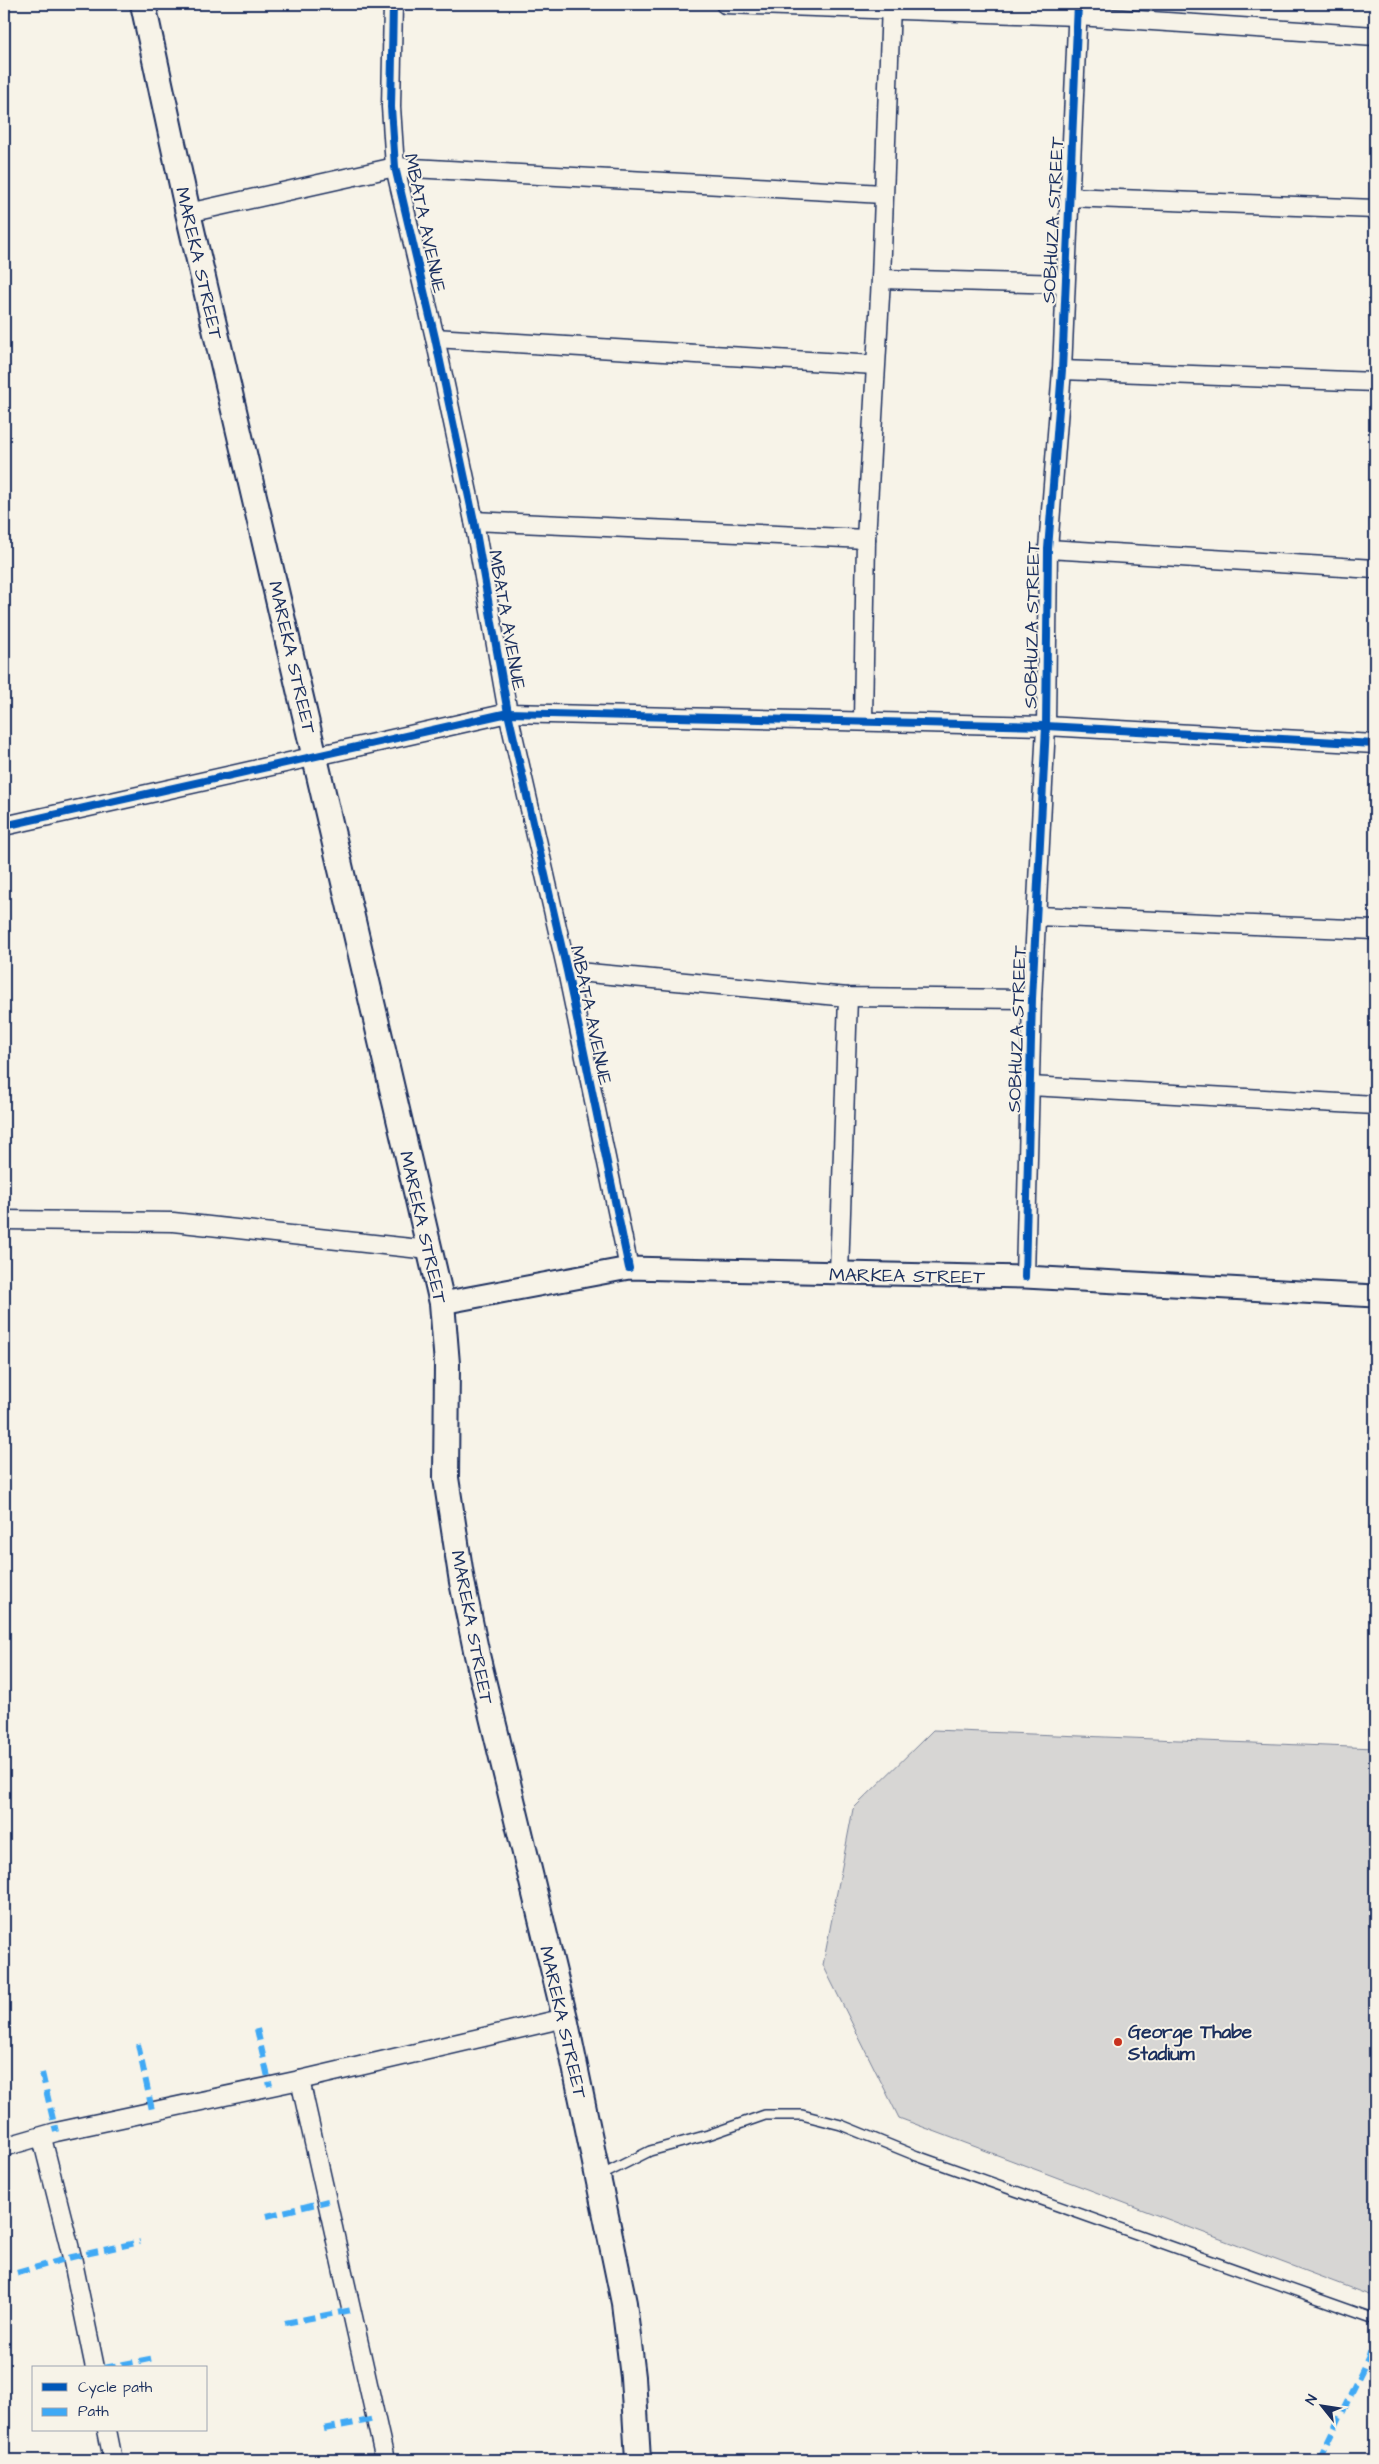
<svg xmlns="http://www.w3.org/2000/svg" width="1379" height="2464" font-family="'Architects Daughter',sans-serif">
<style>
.green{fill:#d7d6d4;stroke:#798299}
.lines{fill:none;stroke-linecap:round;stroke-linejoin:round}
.service-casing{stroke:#1b2f5e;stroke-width:12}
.minor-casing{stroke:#1b2f5e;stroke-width:21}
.tertiary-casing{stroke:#1b2f5e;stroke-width:25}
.secondary-casing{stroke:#1b2f5e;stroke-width:28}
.service{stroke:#f7f3e8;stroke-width:9}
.minor{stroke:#f7f3e8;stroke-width:18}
.tertiary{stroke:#f7f3e8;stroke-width:21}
.secondary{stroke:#f7f3e8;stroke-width:24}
.quiet{stroke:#3fa9f5;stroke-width:6;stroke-dasharray:12 6;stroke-linecap:butt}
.cycleway-casing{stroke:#f7f3e8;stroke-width:11}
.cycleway{stroke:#0057b8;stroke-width:8}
.poi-dot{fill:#c8321e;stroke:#f7f3e8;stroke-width:2}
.labels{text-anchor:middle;stroke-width:4;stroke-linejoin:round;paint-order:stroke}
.street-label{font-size:19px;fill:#1b2f5e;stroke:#f7f3e8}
.poi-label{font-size:19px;font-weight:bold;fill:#1b2f5e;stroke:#f7f3e8;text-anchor:start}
</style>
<rect width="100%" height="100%" fill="#f7f3e8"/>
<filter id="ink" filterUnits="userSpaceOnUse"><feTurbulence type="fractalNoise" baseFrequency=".02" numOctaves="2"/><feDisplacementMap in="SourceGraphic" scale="10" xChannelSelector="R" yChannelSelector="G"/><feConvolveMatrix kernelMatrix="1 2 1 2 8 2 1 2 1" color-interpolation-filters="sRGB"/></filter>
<g filter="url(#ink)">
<path class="green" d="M 933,1730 L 1375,1748 L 1375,2285 L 1369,2295 L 899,2118 L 823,1965 L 853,1809 Z"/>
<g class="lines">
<defs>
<path id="service" d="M 600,2176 L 650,2151 L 708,2135 L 765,2115 L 802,2115 L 841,2125 L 917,2156 L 1375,2319"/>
<g id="minor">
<path d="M 393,4 L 391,107 L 395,167 L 435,338 L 474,521 L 508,713 L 567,971 L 629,1268"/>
<path d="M 725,4 L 1078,16 L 1375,36"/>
<path d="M 1069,197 L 1375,209"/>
<path d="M 188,213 L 395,167 L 883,194"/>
<path d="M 881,279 L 1065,284"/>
<path d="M 435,338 L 875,365"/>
<path d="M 1062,370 L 1375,382"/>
<path d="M 474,521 L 866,539"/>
<path d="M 1048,549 L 1375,569"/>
<path d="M 863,720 L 866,539 L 881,279 L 891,4"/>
<path d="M 4,826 L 508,713 L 1046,726 L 1375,744"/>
<path d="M 1037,916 L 1375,930"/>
<path d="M 567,971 L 848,997 L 1032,999"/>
<path d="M 1030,1086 L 1375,1105"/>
<path d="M 4,1220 L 173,1222 L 429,1250"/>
<path d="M 839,1274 L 848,997"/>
<path d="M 1025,1277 L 1032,999 L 1046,726 L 1048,549 L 1062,370 L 1078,4"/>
<path d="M 300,2080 L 385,2460"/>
<path d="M 42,2138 L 72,2257 L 95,2368"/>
<path d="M 4,2147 L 56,2132 L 300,2080 L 565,2018"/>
<path d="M 107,2430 L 113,2460"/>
</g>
<path id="tertiary" d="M 442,1303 L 629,1268 L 1025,1277 L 1375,1296"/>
<path id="secondary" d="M 143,4 L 188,213 L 442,1303 L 447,1364 L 446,1478 L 462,1582 L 477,1655 L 565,2018 L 624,2303 L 633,2377 L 638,2460"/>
</defs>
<use href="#service" class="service-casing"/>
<use href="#minor" class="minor-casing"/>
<use href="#tertiary" class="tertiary-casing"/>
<use href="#secondary" class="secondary-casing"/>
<use href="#service" class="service"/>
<use href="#minor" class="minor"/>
<use href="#tertiary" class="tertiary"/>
<use href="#secondary" class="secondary"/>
<g class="quiet">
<path d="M 257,2029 L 270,2086"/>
<path d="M 138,2044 L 152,2110"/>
<path d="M 42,2073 L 56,2132"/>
<path d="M 267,2216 L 328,2201"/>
<path d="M 17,2273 L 72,2257 L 140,2242"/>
<path d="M 285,2323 L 352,2310"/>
<path d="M 104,2368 L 154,2358"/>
<path d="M 33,2383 L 34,2382"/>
<path d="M 324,2429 L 375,2419"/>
<path d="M 1319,2460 L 1368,2359 L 1375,2336"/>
</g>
<defs>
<g id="cycleway">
<path d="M 393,4 L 391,107 L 395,167 L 435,338 L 474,521 L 508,713 L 567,971 L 629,1268"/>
<path d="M 4,826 L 508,713 L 1046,726 L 1375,744"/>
<path d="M 1025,1277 L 1032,999 L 1046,726 L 1048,549 L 1062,370 L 1078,4"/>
</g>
</defs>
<use href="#cycleway" class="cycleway-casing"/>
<use href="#cycleway" class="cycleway"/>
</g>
</g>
<circle class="poi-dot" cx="1118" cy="2042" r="5"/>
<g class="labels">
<g class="street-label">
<text transform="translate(1052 220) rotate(-87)" y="7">SOBHUZA STREET</text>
<text transform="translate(426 223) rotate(78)" y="7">MBATA AVENUE</text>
<text transform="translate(200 263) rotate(77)" y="7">MAREKA STREET</text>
<text transform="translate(508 620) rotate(80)" y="7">MBATA AVENUE</text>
<text transform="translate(1031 625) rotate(-89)" y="7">SOBHUZA STREET</text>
<text transform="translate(293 657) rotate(77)" y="7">MAREKA STREET</text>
<text transform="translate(592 1015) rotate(78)" y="7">MBATA AVENUE</text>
<text transform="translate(1016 1029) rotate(-88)" y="7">SOBHUZA STREET</text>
<text transform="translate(424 1227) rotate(77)" y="7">MAREKA STREET</text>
<text transform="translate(907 1275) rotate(1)" y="7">MARKEA STREET</text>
<text transform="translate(473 1627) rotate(79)" y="7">MAREKA STREET</text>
<text transform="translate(564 2022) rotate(77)" y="7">MAREKA STREET</text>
</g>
<g class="poi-label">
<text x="1128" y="2038">George Thabe<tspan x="1128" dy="22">Stadium</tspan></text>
</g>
</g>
<rect width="1379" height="2464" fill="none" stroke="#f7f3e8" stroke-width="20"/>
<rect x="10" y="10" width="1359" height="2444" fill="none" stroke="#1b2f5e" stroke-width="2" filter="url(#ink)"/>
<rect x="32" y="2366" width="175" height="65" fill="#f7f3e8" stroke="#9fa5b1"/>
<rect x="42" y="2383" width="25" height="8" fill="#0057b8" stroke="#9fa5b1"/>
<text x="78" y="2392" font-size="15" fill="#1b2f5e">Cycle path</text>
<rect x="42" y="2408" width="25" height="8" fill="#3fa9f5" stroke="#9fa5b1"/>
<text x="78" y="2416" font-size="15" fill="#1b2f5e">Path</text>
<g transform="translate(1322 2406) rotate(300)" stroke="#f7f3e8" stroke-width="4" paint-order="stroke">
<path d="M0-4L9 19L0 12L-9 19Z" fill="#1b2f5e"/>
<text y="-8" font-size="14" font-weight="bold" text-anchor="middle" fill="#1b2f5e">N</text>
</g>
</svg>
